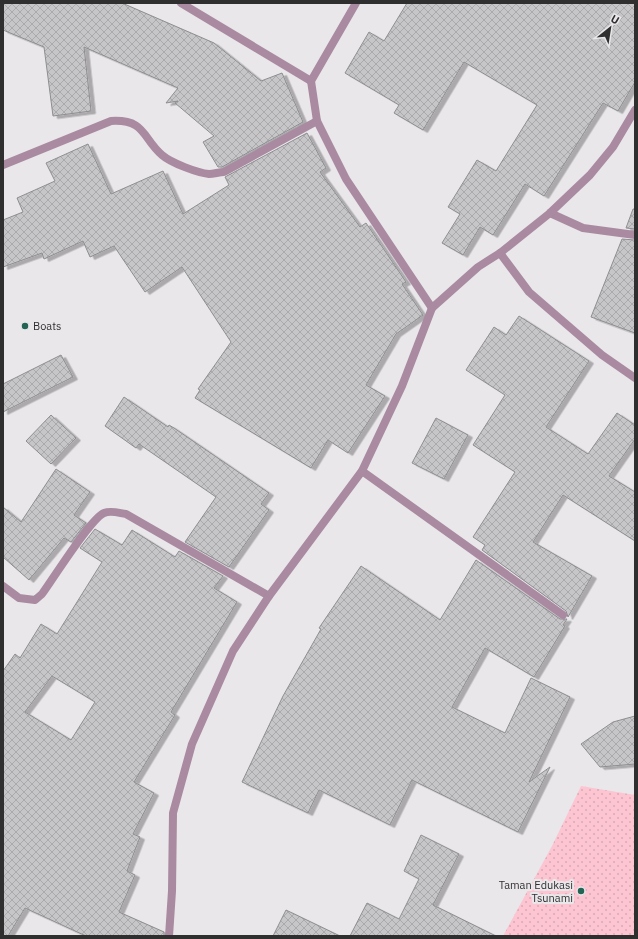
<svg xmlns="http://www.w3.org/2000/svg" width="638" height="939" font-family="'IBM Plex Sans',sans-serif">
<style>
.green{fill:url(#green-dots)}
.building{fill:url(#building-cross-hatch);stroke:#8e8e91;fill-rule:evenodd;filter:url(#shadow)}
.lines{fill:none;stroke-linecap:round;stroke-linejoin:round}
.street{stroke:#a98aa0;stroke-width:8}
.poi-dot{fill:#236554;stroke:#e9e7ea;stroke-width:1.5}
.labels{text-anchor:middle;stroke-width:4;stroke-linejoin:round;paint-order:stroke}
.poi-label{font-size:11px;fill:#302f30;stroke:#e9e7ea;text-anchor:start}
</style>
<defs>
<pattern id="green-dots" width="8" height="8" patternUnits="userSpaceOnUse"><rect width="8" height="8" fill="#fcc5d1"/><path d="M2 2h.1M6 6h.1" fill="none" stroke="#d8aab4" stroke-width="1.8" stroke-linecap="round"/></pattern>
<pattern id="building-cross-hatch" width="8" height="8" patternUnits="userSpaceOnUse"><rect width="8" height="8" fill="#c6c6c9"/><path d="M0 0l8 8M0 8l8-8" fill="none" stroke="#aaaaad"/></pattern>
<filter id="shadow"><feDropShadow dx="4.5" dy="2.5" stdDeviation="0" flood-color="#0004"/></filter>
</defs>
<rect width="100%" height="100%" fill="#e9e7ea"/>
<path class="green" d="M 581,786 L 635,795 L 635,936 L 503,936 L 552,846 Z"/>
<g class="building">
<path d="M 3,3 L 122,3 L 214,43 L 261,81 L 282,73 L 303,122 L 222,167 L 218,167 L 203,142 L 214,136 L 175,103 L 178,101 L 166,103 L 178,88 L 84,47 L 91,111 L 53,116 L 44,47 L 3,30 Z"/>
<path d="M 407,3 L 635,3 L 635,82 L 618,111 L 603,103 L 544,196 L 525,184 L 493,235 L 480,227 L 463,255 L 442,243 L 460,214 L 448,207 L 477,160 L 496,171 L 537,105 L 464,62 L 423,130 L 394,113 L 399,105 L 345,73 L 369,32 L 384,41 Z"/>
<path d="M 307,133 L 326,168 L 320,172 L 360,227 L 366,223 L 406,282 L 402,284 L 423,315 L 396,334 L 366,385 L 385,396 L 348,453 L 328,440 L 311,468 L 195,398 L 200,390 L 198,389 L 231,342 L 182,267 L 145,292 L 114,246 L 90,257 L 83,241 L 44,259 L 42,253 L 3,267 L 3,220 L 23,212 L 17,198 L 55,181 L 46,163 L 88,144 L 111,194 L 163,171 L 183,214 L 229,185 L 225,177 Z"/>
<path d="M 633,209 L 635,209 L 635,229 L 626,228 Z"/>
<path d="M 622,239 L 635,240 L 635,333 L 591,317 Z"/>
<path d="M 519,316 L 589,361 L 546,427 L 588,454 L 617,413 L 635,425 L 635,439 L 609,476 L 635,492 L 635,541 L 563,495 L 533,542 L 592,576 L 568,617 L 566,611 L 482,550 L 485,545 L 473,537 L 515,472 L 473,445 L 505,395 L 466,370 L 494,327 L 506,335 Z"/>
<path d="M 61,355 L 73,377 L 3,412 L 3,384 Z"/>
<path d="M 124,397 L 168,427 L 169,425 L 174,428 L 269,493 L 261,504 L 269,510 L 229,567 L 185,542 L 216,497 L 139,444 L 136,448 L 105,426 Z"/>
<path d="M 51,415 L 76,438 L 51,464 L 26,441 Z"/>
<path d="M 436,418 L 468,435 L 444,479 L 412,463 Z"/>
<path d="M 56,469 L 90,492 L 74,515 L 86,523 L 71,542 L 64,538 L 29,580 L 3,557 L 3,507 L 21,522 Z"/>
<path d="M 95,529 L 122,545 L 132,530 L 175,557 L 179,551 L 223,576 L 214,588 L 237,602 L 171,712 L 175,715 L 134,782 L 154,793 L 133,834 L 140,837 L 127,871 L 135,875 L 119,912 L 164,932 L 164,936 L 86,936 L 25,908 L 8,936 L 3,936 L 3,671 L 15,654 L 20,658 L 41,624 L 57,634 L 102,562 L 80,548 ZM 52,676 L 95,702 L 71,740 L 25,712 Z"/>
<path d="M 476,560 L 560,619 L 567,619 L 563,625 L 565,626 L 534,677 L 485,648 L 452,707 L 505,733 L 531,678 L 570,697 L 529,782 L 550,767 L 518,832 L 412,780 L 390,825 L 319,790 L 308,813 L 242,782 L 283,696 L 321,629 L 319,628 L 361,566 L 440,620 Z"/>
<path d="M 635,716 L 635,764 L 600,767 L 581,744 L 613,722 Z"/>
<path d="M 421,835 L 459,854 L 433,905 L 496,936 L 350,936 L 367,903 L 399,919 L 419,879 L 404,871 Z"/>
<path d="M 286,910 L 340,936 L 273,936 Z"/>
</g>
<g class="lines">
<g class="street">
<path d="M 181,3 L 311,81"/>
<path d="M 356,3 L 311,81 L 317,121 L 346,179 L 432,308"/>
<path d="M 3,165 L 111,121 C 146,119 142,138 162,155 C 171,163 198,173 209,174 C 214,174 219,172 224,172 L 317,121"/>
<path d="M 550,213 L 583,228 L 635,235"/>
<path d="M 500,253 L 529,292 L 602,355 L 635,378"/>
<path d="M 362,471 L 563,615"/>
<path d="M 3,586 L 19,598 L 35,600 L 42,594 C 53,579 91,518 104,513 C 111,510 119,513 126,514 L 269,596"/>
<path d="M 169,936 L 172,891 L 173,813 L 192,744 L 233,651 L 269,596 L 362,471 L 402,386 L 432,308 L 478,267 L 500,253 L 550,213 L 590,175 L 613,147 L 635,110"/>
</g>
</g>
<g class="poi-dot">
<circle cx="25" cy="326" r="4"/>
<circle cx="581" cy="891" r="4"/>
</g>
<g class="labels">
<g class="poi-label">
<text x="33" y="330">Boats</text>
<text x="573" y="889" text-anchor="end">Taman Edukasi<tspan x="573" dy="13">Tsunami</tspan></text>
</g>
</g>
<rect width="638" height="939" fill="none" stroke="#302f30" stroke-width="8"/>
<g transform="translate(610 28) rotate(30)" stroke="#e9e7ea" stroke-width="3" paint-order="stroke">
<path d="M0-3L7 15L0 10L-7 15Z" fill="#302f30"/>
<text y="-6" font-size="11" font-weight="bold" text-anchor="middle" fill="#302f30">U</text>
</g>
</svg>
